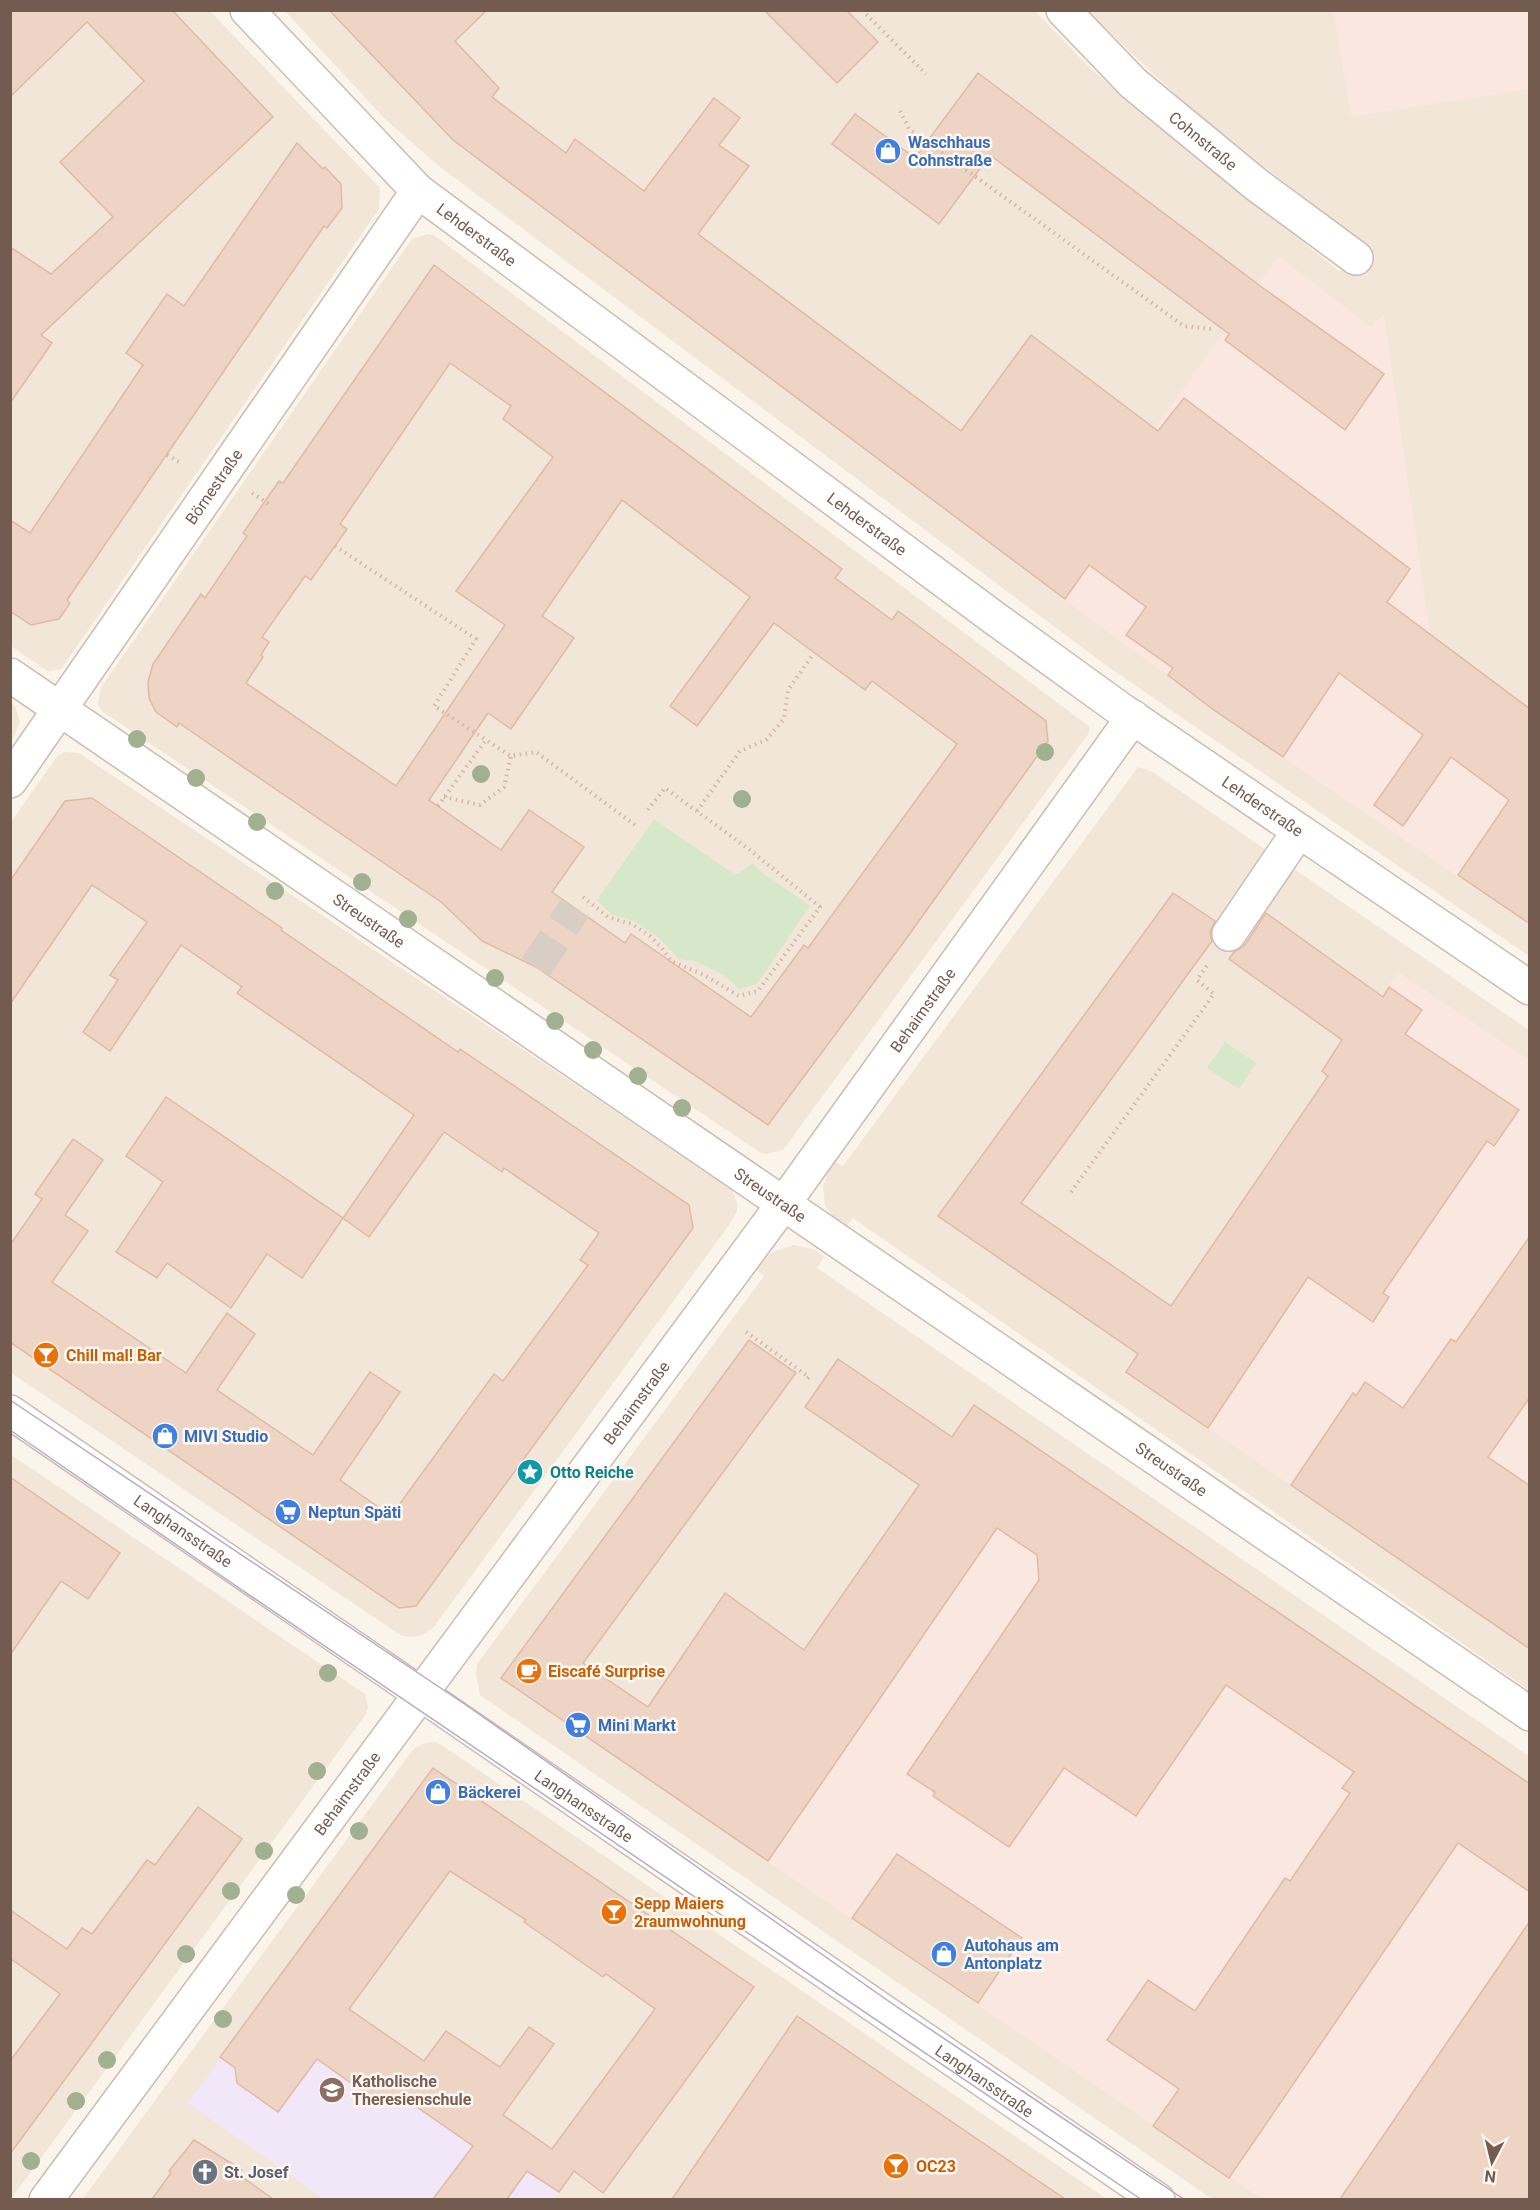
<svg xmlns="http://www.w3.org/2000/svg" width="1540" height="2210" font-family="Roboto,sans-serif">
<style>
.residential{fill:#f2e6d9}
.commercial{fill:#fae7df}
.education{fill:#f1e7f8}
.green{fill:#d6e8c9}
.building{fill:#eed4c4;stroke:#dfbaa6;stroke-width:1.5;fill-rule:evenodd}
.lines{fill:none;stroke-linecap:round;stroke-linejoin:round}
.minor-tunnel{stroke:#d9cec3;stroke-width:33;stroke-dasharray:33 16;stroke-linecap:butt}
.minor-casing{stroke:#ccbcb1;stroke-width:36}
.path{stroke:#d3b7a7;stroke-width:4;stroke-dasharray:1.5 4.5;stroke-linecap:butt}
.minor{stroke:#fff;stroke-width:33}
.tram{stroke:#b7a8c5;stroke-width:1.5}
.tree{fill:#a1b091}
.labels{text-anchor:middle;stroke-width:5;stroke-linejoin:round;paint-order:stroke}
.street-label{font-size:16px;fill:#745b4f;stroke:#fef8f0}
.shop-label{font-size:16px;font-weight:bold;fill:#366cbe;stroke:#fef8f0;text-anchor:start}
.food-label{font-size:16px;font-weight:bold;fill:#c56008;stroke:#fef8f0;text-anchor:start}
.culture-label{font-size:16px;font-weight:bold;fill:#0d838f;stroke:#fef8f0;text-anchor:start}
.education-label{font-size:16px;font-weight:bold;fill:#785e54;stroke:#fef8f0;text-anchor:start}
.worship-label{font-size:16px;font-weight:bold;fill:#5b616d;stroke:#fef8f0;text-anchor:start}
</style>
<rect width="100%" height="100%" fill="#fbf4ea"/>
<g class="residential">
<path d="M 10,11 L 210,11 L 379,187 L 380,192 L 379,209 L 62,668 L 57,670 L 49,671 L 43,668 L 11,646 Z"/>
<path d="M 285,11 L 1035,11 L 1089,67 L 1125,99 L 1339,271 L 1362,244 L 1189,107 L 1087,11 L 1529,11 L 1529,956 L 1107,666 L 440,167 L 385,119 Z"/>
<path d="M 428,234 L 434,235 L 1090,727 L 1089,733 L 783,1150 L 766,1154 L 761,1153 L 103,712 L 98,705 L 100,689 L 412,239 Z"/>
<path d="M 11,703 L 15,706 L 20,722 L 11,743 Z"/>
<path d="M 65,752 L 79,753 L 732,1189 L 737,1203 L 737,1211 L 730,1224 L 433,1628 L 423,1635 L 414,1637 L 402,1636 L 393,1630 L 11,1373 L 11,822 L 58,755 Z"/>
<path d="M 1138,767 L 1151,771 L 1529,1030 L 1529,1690 L 853,1218 L 846,1227 L 838,1222 L 825,1206 L 823,1186 L 832,1162 L 836,1162 L 843,1166 Z"/>
<path d="M 794,1245 L 815,1250 L 824,1257 L 817,1268 L 1529,1756 L 1529,2199 L 1212,2199 L 480,1695 L 476,1675 L 477,1664 L 764,1276 L 756,1269 L 772,1252 Z"/>
<path d="M 10,1454 L 365,1694 L 368,1707 L 366,1714 L 11,2199 Z"/>
<path d="M 430,1742 L 436,1742 L 452,1752 L 1107,2199 L 82,2200 L 411,1752 L 418,1746 Z"/>
</g>
<g class="commercial">
<path d="M 1334,11 L 1529,11 L 1529,89 L 1351,117 Z"/>
<path d="M 1278,256 L 1371,327 L 1384,314 L 1430,635 L 1529,709 L 1529,925 L 1283,757 L 1121,642 L 1008,557 L 1121,403 L 1155,428 Z"/>
<path d="M 1398,972 L 1529,1060 L 1529,1649 L 1126,1372 Z"/>
<path d="M 974,1405 L 1529,1784 L 1529,2199 L 1262,2199 L 694,1811 Z"/>
</g>
<path class="education" d="M 287,1966 L 514,2161 L 559,2192 L 554,2200 L 324,2199 L 188,2103 Z"/>
<g class="green">
<path d="M 654,819 L 735,875 L 753,863 L 763,873 L 810,906 L 757,984 L 739,989 L 724,975 L 695,961 L 679,959 L 659,938 L 634,921 L 611,914 L 597,900 Z"/>
<path d="M 1225,1042 L 1256,1063 L 1239,1089 L 1207,1068 Z"/>
</g>
<g class="building">
<path d="M 10,10 L 172,10 L 273,117 L 41,335 L 52,343 L 10,403 L 10,247 L 51,274 L 113,217 L 60,162 L 144,81 L 87,22 L 10,97 Z"/>
<path d="M 329,10 L 487,10 L 455,41 L 499,88 L 492,97 L 566,153 L 575,139 L 644,191 L 714,98 L 740,118 L 719,145 L 749,166 L 698,234 L 961,431 L 1031,335 L 1158,431 L 1184,398 L 1410,569 L 1387,602 L 1530,709 L 1530,924 L 1458,875 L 1509,800 L 1451,757 L 1403,826 L 1374,805 L 1423,735 L 1339,673 L 1283,757 L 1211,708 L 1168,675 L 1173,668 L 1126,635 L 1146,607 L 1089,565 L 1065,599 L 453,140 Z"/>
<path d="M 764,10 L 846,10 L 878,42 L 837,83 Z"/>
<path d="M 978,73 L 1263,288 L 1384,374 L 1345,430 L 1225,340 L 1229,334 L 990,155 L 939,224 L 832,144 L 855,114 L 915,158 Z"/>
<path d="M 297,143 L 323,169 L 325,167 L 341,184 L 342,208 L 327,228 L 324,226 L 226,368 L 67,600 L 70,603 L 59,619 L 31,625 L 10,611 L 10,520 L 30,533 L 143,365 L 126,353 L 167,294 L 184,306 Z"/>
<path d="M 434,265 L 842,569 L 835,578 L 892,620 L 898,611 L 1046,721 L 1048,741 L 906,939 L 768,1125 L 536,967 L 482,941 L 441,902 L 208,743 L 179,723 L 177,727 L 156,712 L 149,698 L 148,682 L 153,664 L 201,594 L 205,598 L 247,536 L 243,533 L 279,481 L 283,483 ZM 450,363 L 511,406 L 503,419 L 553,457 L 456,591 L 505,625 L 396,786 L 246,683 L 263,657 L 261,655 L 269,642 L 262,637 L 305,576 L 311,580 L 347,529 L 340,524 ZM 622,500 L 750,597 L 670,706 L 697,726 L 774,623 L 865,690 L 872,681 L 957,744 L 808,948 L 804,945 L 751,1017 L 631,934 L 625,943 L 552,892 L 584,847 L 529,810 L 501,850 L 429,800 L 488,713 L 511,729 L 574,638 L 542,616 Z"/>
<path d="M 92,798 L 282,928 L 281,930 L 458,1052 L 460,1049 L 689,1205 L 693,1228 L 416,1606 L 399,1608 L 10,1342 L 10,1245 L 42,1199 L 35,1194 L 73,1139 L 103,1160 L 65,1215 L 88,1231 L 52,1282 L 186,1373 L 227,1313 L 255,1334 L 217,1390 L 313,1455 L 370,1372 L 400,1392 L 340,1480 L 391,1516 L 494,1374 L 503,1381 L 588,1265 L 580,1260 L 599,1233 L 504,1168 L 502,1172 L 444,1132 L 369,1237 L 343,1218 L 414,1115 L 237,993 L 242,987 L 181,945 L 110,1051 L 83,1032 L 118,980 L 110,975 L 147,922 L 92,885 L 10,1004 L 10,881 L 65,801 Z"/>
<path d="M 1173,893 L 1215,921 L 1210,932 L 1212,941 L 1021,1203 L 1171,1306 L 1328,1076 L 1322,1071 L 1342,1040 L 1229,959 L 1234,952 L 1245,945 L 1266,913 L 1383,997 L 1389,987 L 1422,1010 L 1405,1034 L 1519,1110 L 1494,1146 L 1487,1141 L 1383,1293 L 1389,1297 L 1373,1322 L 1308,1277 L 1208,1428 L 1126,1372 L 1138,1354 L 938,1216 Z"/>
<path d="M 166,1097 L 343,1218 L 302,1278 L 267,1254 L 231,1308 L 167,1263 L 157,1278 L 116,1252 L 163,1182 L 126,1156 Z"/>
<path d="M 1530,1236 L 1530,1397 L 1488,1457 L 1530,1486 L 1530,1649 L 1291,1485 L 1353,1393 L 1356,1396 L 1365,1382 L 1403,1408 L 1451,1339 L 1456,1342 Z"/>
<path d="M 749,1340 L 796,1373 L 583,1663 L 648,1707 L 725,1593 L 804,1650 L 919,1485 L 805,1407 L 838,1359 L 952,1437 L 974,1405 L 1530,1784 L 1530,1892 L 1458,1843 L 1229,2178 L 1153,2126 L 1179,2089 L 1107,2040 L 1148,1980 L 1195,2011 L 1285,1878 L 1290,1881 L 1350,1793 L 1342,1788 L 1354,1772 L 1226,1685 L 1136,1816 L 1064,1768 L 1009,1847 L 933,1796 L 935,1792 L 907,1774 L 1039,1580 L 1037,1555 L 997,1528 L 768,1861 L 501,1678 Z"/>
<path d="M 10,1477 L 120,1553 L 88,1599 L 61,1581 L 10,1655 Z"/>
<path d="M 433,1768 L 754,1987 L 603,2193 L 574,2171 L 559,2192 L 527,2171 L 507,2199 L 433,2199 L 473,2146 L 405,2099 L 375,2100 L 317,2059 L 278,2112 L 237,2083 L 235,2068 L 220,2057 ZM 450,1871 L 526,1920 L 524,1922 L 603,1977 L 606,1974 L 655,2009 L 552,2149 L 503,2115 L 554,2044 L 529,2027 L 500,2067 L 446,2031 L 424,2061 L 349,2009 Z"/>
<path d="M 198,1807 L 242,1839 L 10,2154 L 10,2061 L 60,1994 L 10,1958 L 10,1910 L 67,1949 L 82,1928 L 92,1934 L 147,1860 L 155,1865 Z"/>
<path d="M 897,1854 L 1022,1938 L 978,2003 L 852,1918 Z"/>
<path d="M 1530,1921 L 1530,2199 L 1340,2199 L 1489,1981 Z"/>
<path d="M 797,2016 L 914,2096 L 1065,2199 L 672,2199 Z"/>
<path d="M 194,2140 L 242,2170 L 238,2174 L 273,2199 L 152,2199 L 171,2173 L 169,2171 Z"/>
</g>
<g class="lines">
<path class="minor-tunnel" d="M 536,967 L 575,908"/>
<defs>
<g id="minor">
<path id="s1" d="M 247,10 L 418,191 L 997,620 L 1123,711 L 1530,988"/>
<path id="s2" d="M 1063,10 L 1133,83 L 1257,185 L 1356,258"/>
<path id="s3" d="M 10,675 L 1530,1714"/>
<path id="s4" d="M 10,781 L 418,191"/>
<path d="M 1229,934 L 1299,831"/>
<path id="s5" d="M 10,1412 L 1158,2200"/>
<path id="s6" d="M 46,2200 L 784,1203 L 1133,717"/>
</g>
</defs>
<use href="#minor" class="minor-casing"/>
<g class="path">
<path d="M 862,10 L 926,74"/>
<path d="M 900,111 L 909,129 L 1184,326 L 1212,329"/>
<path d="M 167,455 L 181,463"/>
<path d="M 252,493 L 269,504"/>
<path d="M 335,546 L 476,639 L 434,706 L 486,740"/>
<path d="M 444,797 L 480,805 L 504,787 L 511,756"/>
<path d="M 438,806 L 486,740 L 511,756 L 536,752 L 635,825"/>
<path d="M 697,811 L 740,751 L 766,740 L 784,719 L 788,690 L 814,653"/>
<path d="M 583,897 L 608,917 L 632,924 L 650,936 L 662,948 L 671,961 L 704,975 L 739,996 L 758,991 L 820,907 L 750,850 L 665,788 L 646,812"/>
<path d="M 1071,1192 L 1214,994 L 1197,980 L 1208,964"/>
<path d="M 746,1332 L 809,1377 L 805,1381"/>
</g>
<use href="#minor" class="minor"/>
<g class="tram">
<path d="M 10,1400 L 466,1705 L 897,2007 L 1185,2200"/>
<path d="M 10,1430 L 239,1588 L 1142,2200"/>
</g>
</g>
<g class="tree">
<circle cx="137" cy="739" r="9"/>
<circle cx="1045" cy="752" r="9"/>
<circle cx="481" cy="774" r="9"/>
<circle cx="196" cy="778" r="9"/>
<circle cx="742" cy="799" r="9"/>
<circle cx="257" cy="822" r="9"/>
<circle cx="362" cy="882" r="9"/>
<circle cx="275" cy="891" r="9"/>
<circle cx="408" cy="919" r="9"/>
<circle cx="495" cy="978" r="9"/>
<circle cx="555" cy="1021" r="9"/>
<circle cx="593" cy="1050" r="9"/>
<circle cx="638" cy="1076" r="9"/>
<circle cx="682" cy="1108" r="9"/>
<circle cx="328" cy="1673" r="9"/>
<circle cx="317" cy="1771" r="9"/>
<circle cx="359" cy="1831" r="9"/>
<circle cx="264" cy="1851" r="9"/>
<circle cx="231" cy="1891" r="9"/>
<circle cx="296" cy="1895" r="9"/>
<circle cx="186" cy="1954" r="9"/>
<circle cx="223" cy="2019" r="9"/>
<circle cx="107" cy="2060" r="9"/>
<circle cx="76" cy="2101" r="9"/>
<circle cx="31" cy="2161" r="9"/>
</g>
<defs>
<symbol id="shop-disc" viewBox="-11 -11 22 22"><circle r="9.5" fill="#3f7fe0" stroke="#fef8f0"/><path d="M-5-2.5h2.3a2.7 3.5 0 0 1 5.4 0H5L5.5 6h-11ZM-1.5-2.5h3a1.5 2.3 0 0 0-3 0Z" fill="#fff"/></symbol>
<symbol id="bar-disc" viewBox="-11 -11 22 22"><circle r="9.5" fill="#e8710a" stroke="#fef8f0"/><path d="M-6-5H6L.8 .8V4.5H3.5V6h-7V4.5H-.8V.8Z" fill="#fff"/></symbol>
<symbol id="sight-disc" viewBox="-11 -11 22 22"><circle r="9.5" fill="#0f9aa8" stroke="#fef8f0"/><path d="M0-6L1.8-2.2L6-1.7L2.9 1.2L3.7 5.4L0 3.3L-3.7 5.4L-2.9 1.2L-6-1.7L-1.8-2.2Z" fill="#fff"/></symbol>
<symbol id="supermarket-disc" viewBox="-11 -11 22 22"><circle r="9.5" fill="#3f7fe0" stroke="#fef8f0"/><path d="M-6-5.5h2.5l.6 2H6L4.5 2H-2.5L-4.4-4H-6ZM-1.5 3.2a1.3 1.3 0 1 0 .1 0ZM3 3.2a1.3 1.3 0 1 0 .1 0Z" fill="#fff"/></symbol>
<symbol id="cafe-disc" viewBox="-11 -11 22 22"><circle r="9.5" fill="#e8710a" stroke="#fef8f0"/><path d="M-5.5-4.5H6V0H3Q3 3.5 0 3.5H-2.5Q-5.5 3.5-5.5 0ZM3-3.2v2h1.7v-2ZM-6 4.5H4V6H-6Z" fill="#fff"/></symbol>
<symbol id="school-disc" viewBox="-11 -11 22 22"><circle r="9.5" fill="#8d6e63" stroke="#fef8f0"/><path d="M0-5L7-2L0 1L-7-2ZM-4 1L0 2.5L4 1V4Q0 6-4 4Z" fill="#fff"/></symbol>
<symbol id="church-disc" viewBox="-11 -11 22 22"><circle r="9.5" fill="#6b7280" stroke="#fef8f0"/><path d="M-1.2-6h2.4v3.5h3.3v2.4h-3.3V6h-2.4V-.1h-3.3v-2.4h3.3Z" fill="#fff"/></symbol>
</defs>
<g fill-rule="evenodd">
<use href="#shop-disc" x="873" y="136" width="30" height="30"/>
<use href="#bar-disc" x="31" y="1340" width="30" height="30"/>
<use href="#shop-disc" x="150" y="1421" width="30" height="30"/>
<use href="#sight-disc" x="515" y="1457" width="30" height="30"/>
<use href="#supermarket-disc" x="273" y="1497" width="30" height="30"/>
<use href="#cafe-disc" x="514" y="1656" width="30" height="30"/>
<use href="#supermarket-disc" x="563" y="1710" width="30" height="30"/>
<use href="#shop-disc" x="423" y="1777" width="30" height="30"/>
<use href="#bar-disc" x="599" y="1897" width="30" height="30"/>
<use href="#shop-disc" x="929" y="1939" width="30" height="30"/>
<use href="#school-disc" x="317" y="2075" width="30" height="30"/>
<use href="#bar-disc" x="881" y="2151" width="30" height="30"/>
<use href="#church-disc" x="190" y="2157" width="30" height="30"/>
</g>
<g class="labels">
<g class="street-label">
<text dy="6" stroke="none"><textPath href="#s2" startOffset="192">Cohnstraße</textPath></text>
<text dy="6" stroke="none"><textPath href="#s1" startOffset="322">Lehderstraße</textPath></text>
<text dy="6" stroke="none"><textPath href="#s4" startOffset="358">Börnestraße</textPath></text>
<text dy="6" stroke="none"><textPath href="#s1" startOffset="808">Lehderstraße</textPath></text>
<text dy="6" stroke="none"><textPath href="#s1" startOffset="1294">Lehderstraße</textPath></text>
<text dy="6" stroke="none"><textPath href="#s3" startOffset="435">Streustraße</textPath></text>
<text dy="6" stroke="none"><textPath href="#s6" startOffset="1478">Behaimstraße</textPath></text>
<text dy="6" stroke="none"><textPath href="#s3" startOffset="921">Streustraße</textPath></text>
<text dy="6" stroke="none"><textPath href="#s6" startOffset="992">Behaimstraße</textPath></text>
<text dy="6" stroke="none"><textPath href="#s3" startOffset="1407">Streustraße</textPath></text>
<text dy="6" stroke="none"><textPath href="#s5" startOffset="210">Langhansstraße</textPath></text>
<text dy="6" stroke="none"><textPath href="#s6" startOffset="506">Behaimstraße</textPath></text>
<text dy="6" stroke="none"><textPath href="#s5" startOffset="696">Langhansstraße</textPath></text>
<text dy="6" stroke="none"><textPath href="#s5" startOffset="1182">Langhansstraße</textPath></text>
</g>
<g class="shop-label">
<text x="908" y="148">Waschhaus<tspan x="908" dy="18">Cohnstraße</tspan></text>
<text x="184" y="1442">MIVI Studio</text>
<text x="308" y="1518">Neptun Späti</text>
<text x="598" y="1731">Mini Markt</text>
<text x="458" y="1798">Bäckerei</text>
<text x="964" y="1951">Autohaus am<tspan x="964" dy="18">Antonplatz</tspan></text>
</g>
<g class="food-label">
<text x="66" y="1361">Chill mal! Bar</text>
<text x="548" y="1677">Eiscafé Surprise</text>
<text x="634" y="1909">Sepp Maiers<tspan x="634" dy="18">2raumwohnung</tspan></text>
<text x="916" y="2172">OC23</text>
</g>
<g class="culture-label">
<text x="550" y="1478">Otto Reiche</text>
</g>
<g class="education-label">
<text x="352" y="2087">Katholische<tspan x="352" dy="18">Theresienschule</tspan></text>
</g>
<g class="worship-label">
<text x="224" y="2178">St. Josef</text>
</g>
</g>
<rect width="1540" height="2210" fill="none" stroke="#745b4f" stroke-width="24"/>
<g transform="translate(1492 2162) rotate(187)" stroke="#fef8f0" stroke-width="4.5" paint-order="stroke">
<path d="M0-4.5L10 22L0 15L-10 22Z" fill="#745b4f"/>
<text y="-9" font-size="16" font-weight="bold" text-anchor="middle" fill="#745b4f">N</text>
</g>
</svg>
